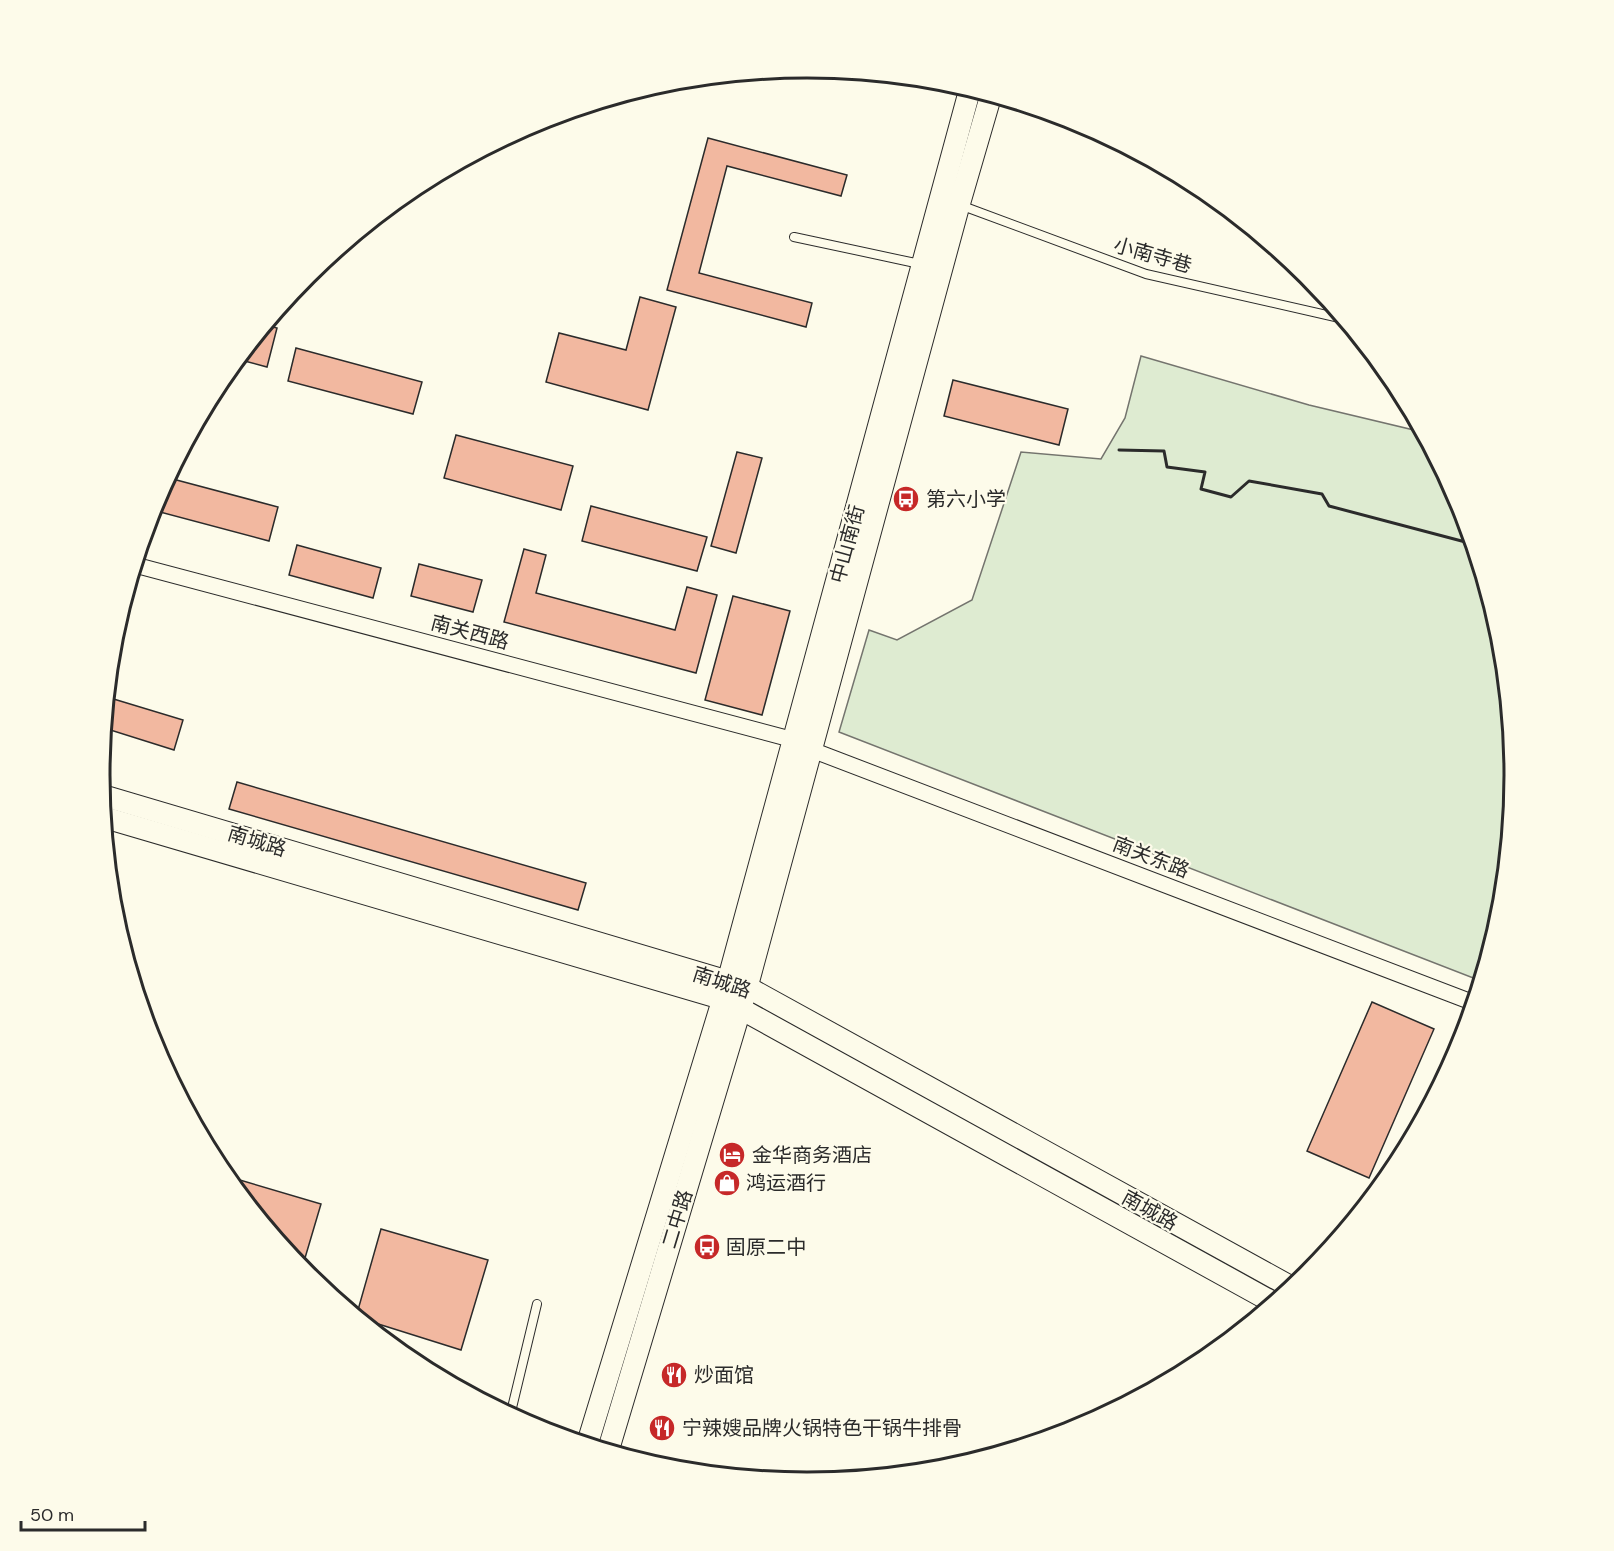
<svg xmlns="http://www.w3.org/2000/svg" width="1614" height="1551" font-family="'DM Sans','Noto Sans SC',sans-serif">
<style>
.green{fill:#deebd1;stroke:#74746e;stroke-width:1.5}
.building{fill:#f2b8a0;stroke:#2b2b2b;stroke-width:1.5}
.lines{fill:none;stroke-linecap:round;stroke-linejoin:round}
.lane-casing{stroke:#2b2b2b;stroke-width:10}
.street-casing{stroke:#2b2b2b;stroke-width:17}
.secondary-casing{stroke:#2b2b2b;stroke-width:23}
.lane{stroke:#fdfbea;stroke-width:8}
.street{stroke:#fdfbea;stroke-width:15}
.secondary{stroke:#fdfbea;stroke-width:21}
.wall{stroke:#2b2b2b;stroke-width:3}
.labels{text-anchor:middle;stroke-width:4.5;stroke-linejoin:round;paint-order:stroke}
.street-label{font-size:20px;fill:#2b2b2b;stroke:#fdfbea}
.poi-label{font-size:20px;fill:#2b2b2b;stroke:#fdfbea;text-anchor:start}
.rim{fill:none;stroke:#2b2b2b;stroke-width:3}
</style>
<rect width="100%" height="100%" fill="#fdfbea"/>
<path class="green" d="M 1141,356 L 1309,405 L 1422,432 L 1461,505 L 1501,638 L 1515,776 L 1501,914 L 1481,981 L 839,732 L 869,630 L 897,640 L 972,600 L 1021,452 L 1101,459 L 1125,418 Z"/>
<g class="building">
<path d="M 708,138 L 847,175 L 841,196 L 727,166 L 699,273 L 812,303 L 806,327 L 667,290 Z"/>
<path d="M 640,297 L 676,307 L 648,410 L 546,382 L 559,333 L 626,350 Z"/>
<path d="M 265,325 L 277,328 L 267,367 L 237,359 Z"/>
<path d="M 296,348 L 422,382 L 413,414 L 288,381 Z"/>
<path d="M 953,380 L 1068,409 L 1059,445 L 944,416 Z"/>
<path d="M 456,435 L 573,466 L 561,510 L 444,478 Z"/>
<path d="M 737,452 L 762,458 L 736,553 L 711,546 Z"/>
<path d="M 169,478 L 278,507 L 269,541 L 160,512 Z"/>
<path d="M 591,506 L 707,537 L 697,571 L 582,541 Z"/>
<path d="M 297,545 L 381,568 L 373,598 L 289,575 Z"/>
<path d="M 524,549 L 546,555 L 536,593 L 675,630 L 687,587 L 717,595 L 696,673 L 504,622 Z"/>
<path d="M 419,564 L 482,580 L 473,612 L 411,596 Z"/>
<path d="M 733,596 L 790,611 L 762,715 L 705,700 Z"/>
<path d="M 107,697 L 183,720 L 174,750 L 104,728 Z"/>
<path d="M 237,782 L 586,883 L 578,910 L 229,809 Z"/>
<path d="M 1372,1002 L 1434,1029 L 1369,1178 L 1307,1151 Z"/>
<path d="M 223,1175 L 321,1204 L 305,1258 L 287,1252 Z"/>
<path d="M 381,1229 L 488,1260 L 461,1350 L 356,1317 Z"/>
</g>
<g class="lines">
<defs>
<g id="lane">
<path d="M 960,205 L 1146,274 L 1344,319"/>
<path d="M 794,237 L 920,264"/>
<path d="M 510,1416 L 537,1304"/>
</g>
<g id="street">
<path d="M 135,565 L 794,740"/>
<path d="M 812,750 L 1474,1003"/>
</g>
<g id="secondary">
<path d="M 101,795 L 747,987 L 1293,1288"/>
<path d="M 103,817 L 723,999 L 1274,1303"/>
<path d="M 587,1445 L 723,999 L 970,89"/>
<path d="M 608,1451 L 747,987 L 959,205 L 991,95"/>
</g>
</defs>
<use href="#lane" class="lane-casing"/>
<use href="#street" class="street-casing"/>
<use href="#secondary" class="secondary-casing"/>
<use href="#lane" class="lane"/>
<use href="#street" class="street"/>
<use href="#secondary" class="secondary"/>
<path class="wall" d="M 1119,450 L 1164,451 L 1167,467 L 1205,472 L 1201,489 L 1231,497 L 1249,481 L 1322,494 L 1329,506 L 1473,544"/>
</g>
<defs>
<symbol id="bus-disc" viewBox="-11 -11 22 22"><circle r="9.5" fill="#c62828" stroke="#fdfbea"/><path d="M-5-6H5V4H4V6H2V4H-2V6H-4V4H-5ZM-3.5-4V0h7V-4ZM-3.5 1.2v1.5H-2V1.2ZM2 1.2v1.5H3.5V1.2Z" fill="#fff"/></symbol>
<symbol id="hotel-disc" viewBox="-11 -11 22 22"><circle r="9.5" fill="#c62828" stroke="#fdfbea"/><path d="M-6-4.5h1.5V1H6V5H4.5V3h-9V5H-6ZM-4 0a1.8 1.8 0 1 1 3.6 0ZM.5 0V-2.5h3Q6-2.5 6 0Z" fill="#fff"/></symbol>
<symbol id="shop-disc" viewBox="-11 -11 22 22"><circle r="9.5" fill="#c62828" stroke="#fdfbea"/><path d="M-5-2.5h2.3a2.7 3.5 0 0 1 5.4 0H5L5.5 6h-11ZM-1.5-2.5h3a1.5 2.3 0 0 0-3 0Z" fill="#fff"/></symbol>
<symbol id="restaurant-disc" viewBox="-11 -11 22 22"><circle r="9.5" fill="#c62828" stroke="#fdfbea"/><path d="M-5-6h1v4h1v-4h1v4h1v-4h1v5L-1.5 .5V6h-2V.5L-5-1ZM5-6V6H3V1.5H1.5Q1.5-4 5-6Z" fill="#fff"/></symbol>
</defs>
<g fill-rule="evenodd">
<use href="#bus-disc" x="891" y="484" width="30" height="30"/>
<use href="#hotel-disc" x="717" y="1140" width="30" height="30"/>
<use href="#shop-disc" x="712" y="1168" width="30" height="30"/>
<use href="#bus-disc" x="692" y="1232" width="30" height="30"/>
<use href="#restaurant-disc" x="659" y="1360" width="30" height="30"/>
<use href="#restaurant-disc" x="647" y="1413" width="30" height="30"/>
</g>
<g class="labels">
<g class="street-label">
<text transform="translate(1153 255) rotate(16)" y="7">小南寺巷</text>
<text transform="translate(847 544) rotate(-75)" y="7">中山南街</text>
<text transform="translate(470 632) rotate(15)" y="7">南关西路</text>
<text transform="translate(257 841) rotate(17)" y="7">南城路</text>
<text transform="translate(1151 857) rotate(21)" y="7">南关东路</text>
<text transform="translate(722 982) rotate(18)" y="7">南城路</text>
<text transform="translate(1150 1210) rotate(29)" y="7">南城路</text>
<text transform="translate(677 1219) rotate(-73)" y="7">二中路</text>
</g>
<g class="poi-label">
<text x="926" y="506">第六小学</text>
<text x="752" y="1162">金华商务酒店</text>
<text x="746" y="1190">鸿运酒行</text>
<text x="726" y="1254">固原二中</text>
<text x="694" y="1382">炒面馆</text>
<text x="682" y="1435">宁辣嫂品牌火锅特色干锅牛排骨</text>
</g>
</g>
<path d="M0 0H1614V1551H0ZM110 775a697 697 0 1 1 1394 0a697 697 0 1 1-1394 0Z" fill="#fdfbea" fill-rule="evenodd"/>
<path class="rim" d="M110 775a697 697 0 1 1 1394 0a697 697 0 1 1-1394 0Z"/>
<path d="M21 1521v9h124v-9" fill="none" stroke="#2b2b2b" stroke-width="3"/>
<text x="30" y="1521" font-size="18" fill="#2b2b2b" stroke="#fdfbea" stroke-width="4.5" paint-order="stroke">50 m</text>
</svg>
